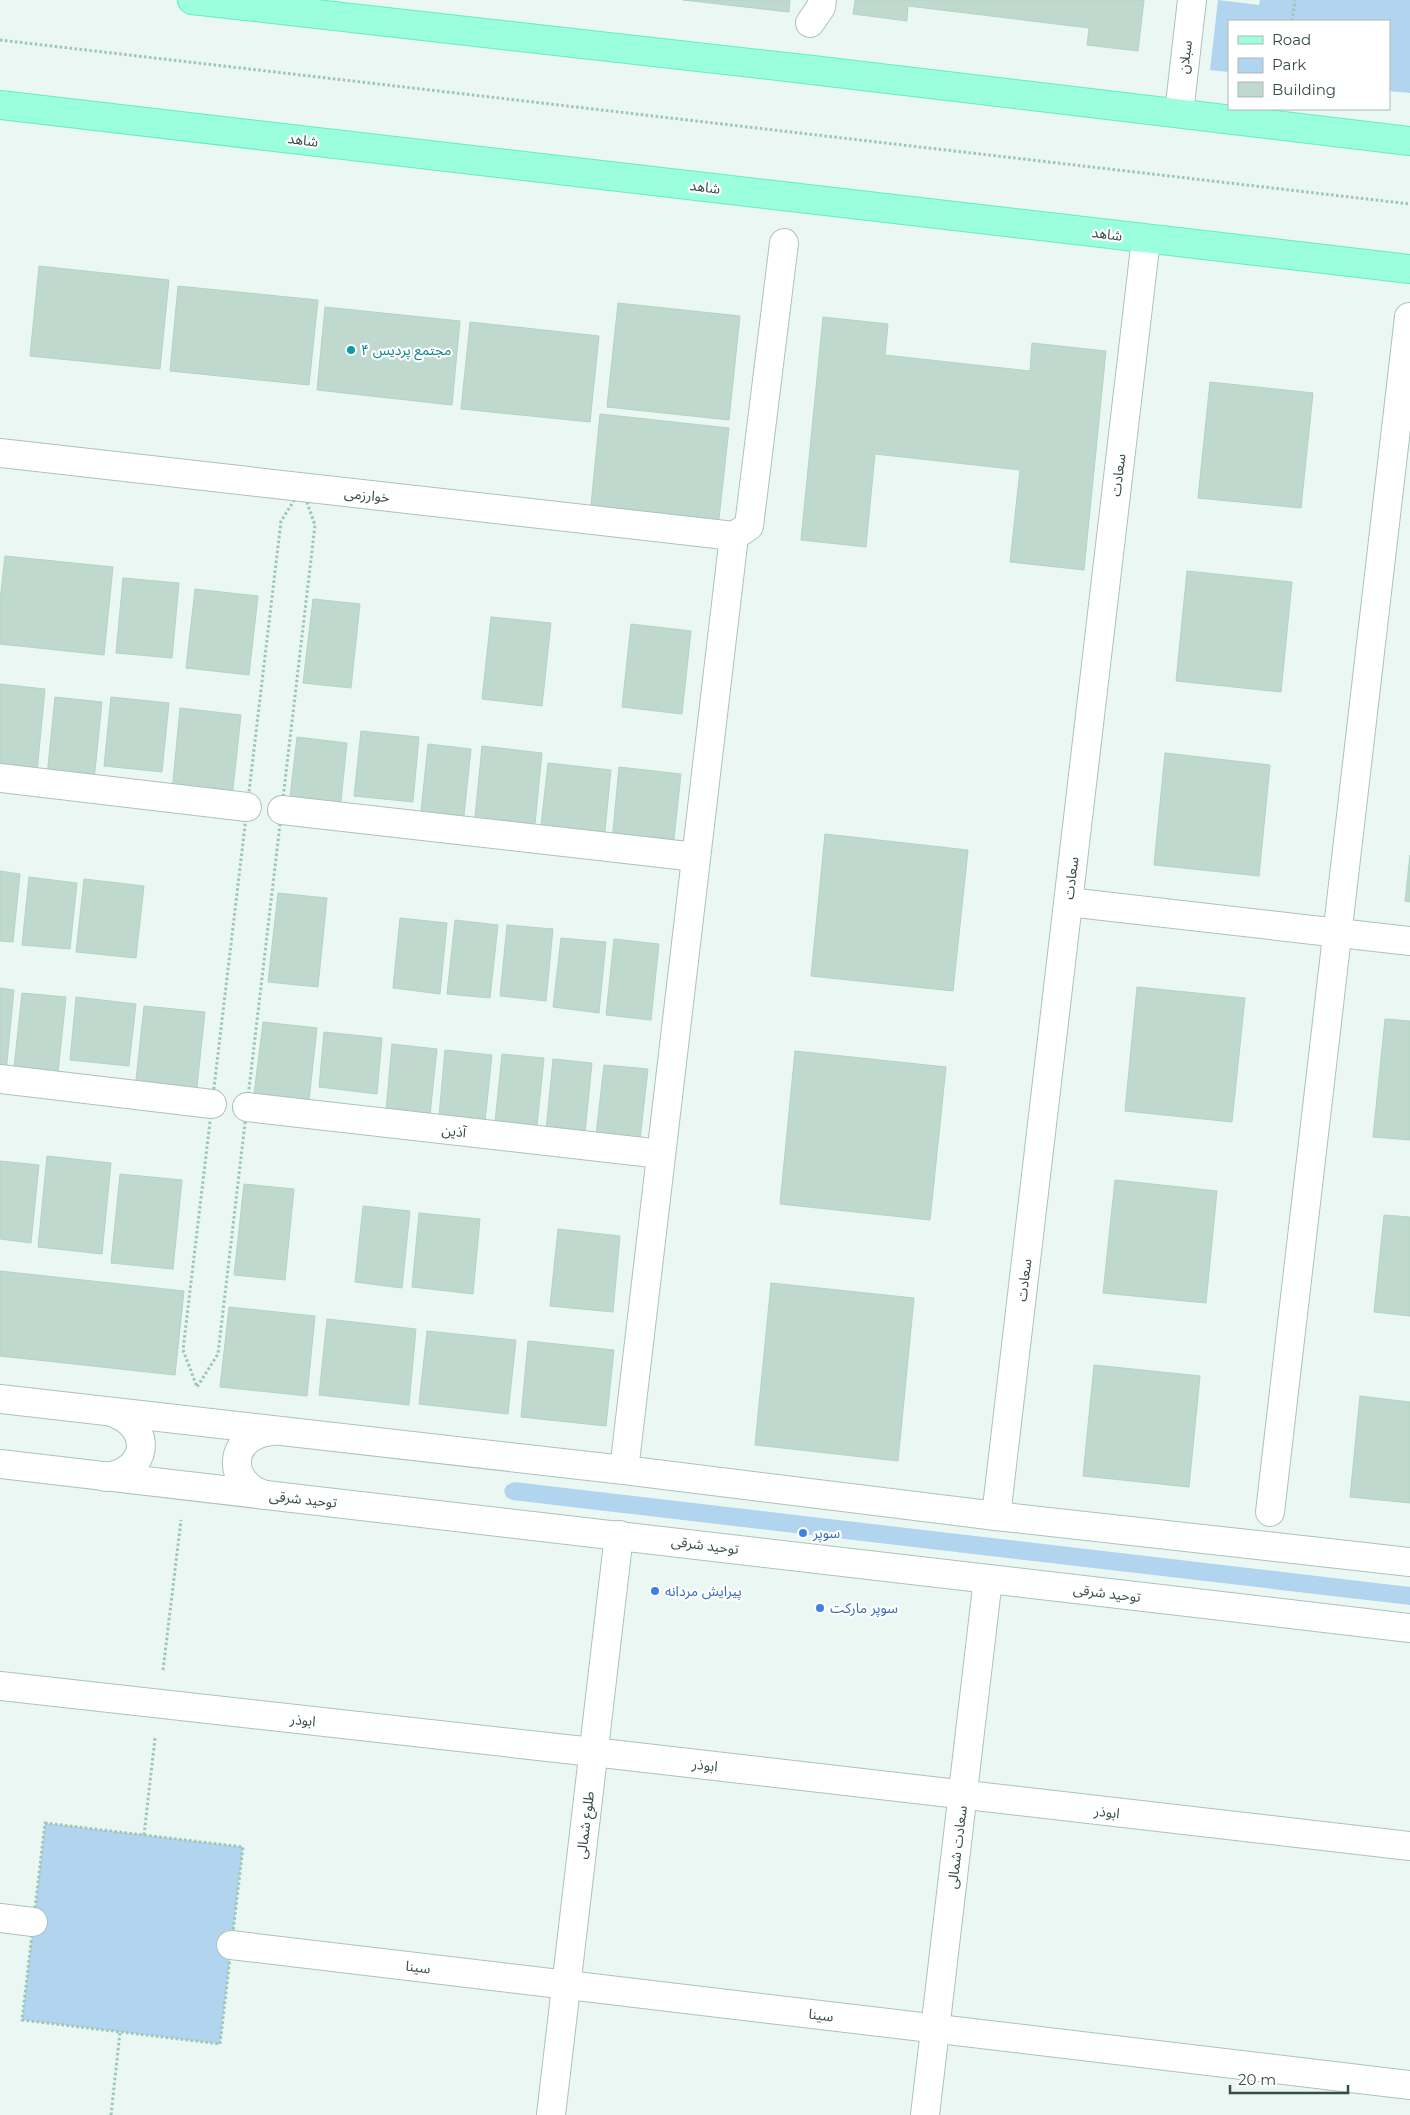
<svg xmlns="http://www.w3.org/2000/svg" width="1410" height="2115" font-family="Montserrat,'Noto Sans Arabic',sans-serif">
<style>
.green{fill:#b1d5ee}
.building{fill:#bfd9ce;stroke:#b1d5c5}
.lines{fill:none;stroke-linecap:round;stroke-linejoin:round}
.minor-casing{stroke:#acc3ba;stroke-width:30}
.major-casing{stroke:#60efbd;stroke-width:30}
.path{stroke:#9cc6b5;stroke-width:3;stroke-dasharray:2.5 2.5;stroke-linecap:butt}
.minor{stroke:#fff;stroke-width:28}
.major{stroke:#9bffde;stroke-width:28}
.culture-dot{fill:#0f9aa8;stroke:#fff;stroke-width:2}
.shop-dot{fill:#3f7fe0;stroke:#fff;stroke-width:2}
.labels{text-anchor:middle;stroke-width:4.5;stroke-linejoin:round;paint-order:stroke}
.street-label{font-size:14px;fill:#374c43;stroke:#fff}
.culture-label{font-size:14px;fill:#0d838f;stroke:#fff;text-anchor:start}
.shop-label{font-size:14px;fill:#366cbe;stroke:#fff;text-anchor:start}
</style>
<rect width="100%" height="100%" fill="#ebf7f2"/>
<g class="green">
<path d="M 1218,0 L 1259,5 L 1260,0 L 1410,0 L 1410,93 L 1389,91 L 1389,21 L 1229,21 L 1229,72 L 1210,70 Z"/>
<path d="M 514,1482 L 1410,1587 L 1410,1605 L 512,1500 L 506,1497 L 504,1490 L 507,1485 Z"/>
<path d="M 45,1823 L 243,1847 L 220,2044 L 22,2020 Z"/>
</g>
<g class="building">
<path d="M 683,0 L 790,0 L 789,12 Z"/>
<path d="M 855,0 L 1144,0 L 1138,51 L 1087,45 L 1089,28 L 908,6 L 907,21 L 853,14 Z"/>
<path d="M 39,266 L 169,280 L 160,369 L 30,356 Z"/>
<path d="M 178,286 L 318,300 L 309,385 L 170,371 Z"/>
<path d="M 618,303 L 740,316 L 729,420 L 607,407 Z"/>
<path d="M 325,307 L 460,321 L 452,405 L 317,390 Z"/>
<path d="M 823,317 L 888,324 L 885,355 L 1030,371 L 1032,343 L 1106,351 L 1084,570 L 1010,562 L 1020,470 L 875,454 L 866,547 L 801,540 Z"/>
<path d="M 470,322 L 599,336 L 590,422 L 461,409 Z"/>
<path d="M 1210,382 L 1313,393 L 1301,508 L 1198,498 Z"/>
<path d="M 600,414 L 729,428 L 718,528 L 590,515 Z"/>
<path d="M 5,556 L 113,567 L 104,655 L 0,644 L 0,600 Z"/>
<path d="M 1187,571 L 1292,582 L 1281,692 L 1176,681 Z"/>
<path d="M 123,578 L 179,583 L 172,658 L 116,653 Z"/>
<path d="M 195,589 L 258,596 L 249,675 L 186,668 Z"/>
<path d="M 313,599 L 360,604 L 351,688 L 303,683 Z"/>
<path d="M 491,617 L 551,623 L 542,706 L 482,699 Z"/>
<path d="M 631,624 L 691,631 L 682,714 L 622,707 Z"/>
<path d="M 0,684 L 45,689 L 37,772 L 0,768 Z"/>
<path d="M 55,697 L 102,702 L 94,781 L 47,776 Z"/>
<path d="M 111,697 L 169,703 L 162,772 L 104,766 Z"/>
<path d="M 180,708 L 241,715 L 232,799 L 172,792 Z"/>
<path d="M 361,731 L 419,737 L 413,802 L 354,796 Z"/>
<path d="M 297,737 L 347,743 L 340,811 L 289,805 Z"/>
<path d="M 428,744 L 471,749 L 463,825 L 420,821 Z"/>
<path d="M 482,746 L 542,753 L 534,834 L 474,827 Z"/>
<path d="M 1165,753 L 1270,765 L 1259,876 L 1154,865 Z"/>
<path d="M 548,763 L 611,770 L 604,841 L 540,834 Z"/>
<path d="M 619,767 L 681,774 L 673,848 L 612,841 Z"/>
<path d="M 825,834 L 968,850 L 953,991 L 811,976 Z"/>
<path d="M 1410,855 L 1410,902 L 1405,901 Z"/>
<path d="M 0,871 L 20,874 L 13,942 L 0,941 Z"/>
<path d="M 29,877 L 77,883 L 70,949 L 22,945 Z"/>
<path d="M 84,879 L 144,886 L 136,958 L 76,952 Z"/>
<path d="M 278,893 L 327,898 L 318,987 L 268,982 Z"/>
<path d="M 400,918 L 447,923 L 440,994 L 393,988 Z"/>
<path d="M 455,920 L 498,925 L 490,998 L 447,994 Z"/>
<path d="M 507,925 L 553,929 L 546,1001 L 500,996 Z"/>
<path d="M 561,938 L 606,942 L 599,1013 L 553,1007 Z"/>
<path d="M 614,939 L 659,944 L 651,1020 L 606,1015 Z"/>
<path d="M 1137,987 L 1245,998 L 1232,1122 L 1125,1111 Z"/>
<path d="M 0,988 L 14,990 L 6,1072 L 0,1071 Z"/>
<path d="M 22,993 L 66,997 L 58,1073 L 14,1067 Z"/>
<path d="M 76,997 L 136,1004 L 129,1066 L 70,1060 Z"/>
<path d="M 144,1006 L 205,1012 L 196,1096 L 135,1089 Z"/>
<path d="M 1385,1019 L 1410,1021 L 1410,1140 L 1373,1137 Z"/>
<path d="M 263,1022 L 317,1028 L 308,1109 L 253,1102 Z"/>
<path d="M 324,1032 L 382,1038 L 377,1094 L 319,1087 Z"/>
<path d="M 392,1044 L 437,1049 L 430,1115 L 386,1110 Z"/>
<path d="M 445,1050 L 492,1055 L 485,1121 L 439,1116 Z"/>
<path d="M 795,1051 L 946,1067 L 930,1220 L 780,1204 Z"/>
<path d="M 502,1054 L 544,1058 L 537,1126 L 495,1122 Z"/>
<path d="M 553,1059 L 592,1063 L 585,1133 L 546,1130 Z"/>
<path d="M 604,1065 L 648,1069 L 640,1140 L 596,1135 Z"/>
<path d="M 47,1156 L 111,1163 L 102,1254 L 38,1247 Z"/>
<path d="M 0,1161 L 39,1165 L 31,1243 L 0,1239 Z"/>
<path d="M 120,1174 L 182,1180 L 173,1269 L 111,1263 Z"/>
<path d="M 1115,1180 L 1217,1191 L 1206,1303 L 1103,1293 Z"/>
<path d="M 244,1184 L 294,1189 L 285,1280 L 234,1275 Z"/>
<path d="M 363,1206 L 410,1211 L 402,1288 L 355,1282 Z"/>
<path d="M 419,1213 L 480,1219 L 473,1294 L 412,1287 Z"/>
<path d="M 1384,1215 L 1410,1217 L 1410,1316 L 1374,1312 Z"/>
<path d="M 558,1229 L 620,1236 L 613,1312 L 550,1306 Z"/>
<path d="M 0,1271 L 184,1291 L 175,1375 L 0,1356 Z"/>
<path d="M 771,1283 L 914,1298 L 898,1461 L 755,1445 Z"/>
<path d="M 229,1307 L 315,1316 L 307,1396 L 220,1387 Z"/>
<path d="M 327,1319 L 416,1329 L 409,1405 L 319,1395 Z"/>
<path d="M 427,1331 L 516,1340 L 508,1414 L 419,1404 Z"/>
<path d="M 528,1341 L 614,1350 L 606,1426 L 521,1417 Z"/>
<path d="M 1094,1365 L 1200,1376 L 1189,1487 L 1083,1476 Z"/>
<path d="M 1360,1396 L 1410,1402 L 1410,1503 L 1350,1497 Z"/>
</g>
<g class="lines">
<defs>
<g id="minor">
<path d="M 810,23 L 821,7 L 822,0"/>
<path d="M 1179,113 L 1192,0"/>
<path d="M 0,453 L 734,536"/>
<path d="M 0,778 L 247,807"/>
<path d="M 282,810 L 696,857"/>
<path d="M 1068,902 L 1410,941"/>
<path d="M 0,1079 L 212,1104"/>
<path d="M 247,1107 L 661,1154"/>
<path d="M 0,1399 L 624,1470 L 996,1516 L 1410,1562"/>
<path d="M 0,1464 L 1410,1628"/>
<path d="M 624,1470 L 734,536 L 749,526 L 784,243"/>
<path d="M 105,1477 C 149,1472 154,1427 112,1412"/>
<path d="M 265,1495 C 224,1482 229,1435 272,1431"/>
<path d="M 1270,1512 L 1409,317"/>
<path d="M 996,1516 L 1146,239"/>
<path d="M 0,1686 L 593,1752 L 1410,1846"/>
<path d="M 0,1918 L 33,1922"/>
<path d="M 231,1945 L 1410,2085"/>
<path d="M 551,2115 L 619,1535"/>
<path d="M 925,2115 L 988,1579"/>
</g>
<g id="major">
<path d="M 192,0 L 804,69 L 1410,141"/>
<path d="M 0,105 L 1410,269"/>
</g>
</defs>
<use href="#minor" class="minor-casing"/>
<use href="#major" class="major-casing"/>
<g class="path">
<path d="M 1292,21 L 1295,0"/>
<path d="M 0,40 L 1410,204"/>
<path d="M 302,488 L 315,525 L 218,1354 L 197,1387 L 183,1350 L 281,521 Z"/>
<path d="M 163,1670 L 181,1520"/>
<path d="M 45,1823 L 243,1847 L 220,2044 L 22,2020 Z"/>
<path d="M 144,1835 L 155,1738"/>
<path d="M 111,2115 L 120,2032"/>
</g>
<use href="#minor" class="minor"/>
<use href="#major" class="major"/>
</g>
<circle class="culture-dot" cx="351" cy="350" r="5"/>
<g class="shop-dot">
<circle cx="803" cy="1533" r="5"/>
<circle cx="655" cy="1591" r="5"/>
<circle cx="820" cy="1608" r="5"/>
</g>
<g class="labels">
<g class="street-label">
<text transform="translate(1185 57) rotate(-83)" y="5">سبلان</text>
<text transform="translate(303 140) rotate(7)" y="5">شاهد</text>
<text transform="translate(705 187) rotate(7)" y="5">شاهد</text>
<text transform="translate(1107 234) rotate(7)" y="5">شاهد</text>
<text transform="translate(1118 475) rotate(-83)" y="5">سعادت</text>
<text transform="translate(367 495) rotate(6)" y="5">خوارزمی</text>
<text transform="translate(1071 878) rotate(-83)" y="5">سعادت</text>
<text transform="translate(454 1131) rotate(6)" y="5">آذین</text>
<text transform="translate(1024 1280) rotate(-83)" y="5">سعادت</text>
<text transform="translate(303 1499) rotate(6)" y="5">توحید شرقی</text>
<text transform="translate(705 1545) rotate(7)" y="5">توحید شرقی</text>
<text transform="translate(1107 1593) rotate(7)" y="5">توحید شرقی</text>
<text transform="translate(303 1720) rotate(6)" y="5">ابوذر</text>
<text transform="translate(705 1765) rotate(7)" y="5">ابوذر</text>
<text transform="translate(1107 1812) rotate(7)" y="5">ابوذر</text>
<text transform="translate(585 1825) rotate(-83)" y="5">طلوع شمالی</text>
<text transform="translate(957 1847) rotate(-83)" y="5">سعادت شمالی</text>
<text transform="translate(418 1967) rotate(7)" y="5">سینا</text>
<text transform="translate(821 2015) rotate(7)" y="5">سینا</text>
</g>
<g class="culture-label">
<text x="361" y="355">مجتمع پردیس ۴</text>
</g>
<g class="shop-label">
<text x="813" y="1538">سوپر</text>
<text x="665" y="1596">پیرایش مردانه</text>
<text x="830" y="1613">سوپر مارکت</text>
</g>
</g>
<rect x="1228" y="20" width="162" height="90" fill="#ffffff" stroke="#afb7b4"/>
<rect x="1238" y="36" width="25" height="8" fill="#9bffde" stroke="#afb7b4"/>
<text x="1272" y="45" font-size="15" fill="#374c43">Road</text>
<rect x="1238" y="58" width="25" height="15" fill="#b1d5ee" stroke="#afb7b4"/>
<text x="1272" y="70" font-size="15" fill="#374c43">Park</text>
<rect x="1238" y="82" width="25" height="15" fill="#bfd9ce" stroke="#afb7b4"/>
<text x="1272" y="95" font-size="15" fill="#374c43">Building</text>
<path d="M1230 2085v8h118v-8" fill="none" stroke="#374c43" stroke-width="2.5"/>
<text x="1238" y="2085" font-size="15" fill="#374c43" stroke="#ffffff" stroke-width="4" paint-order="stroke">20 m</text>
</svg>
